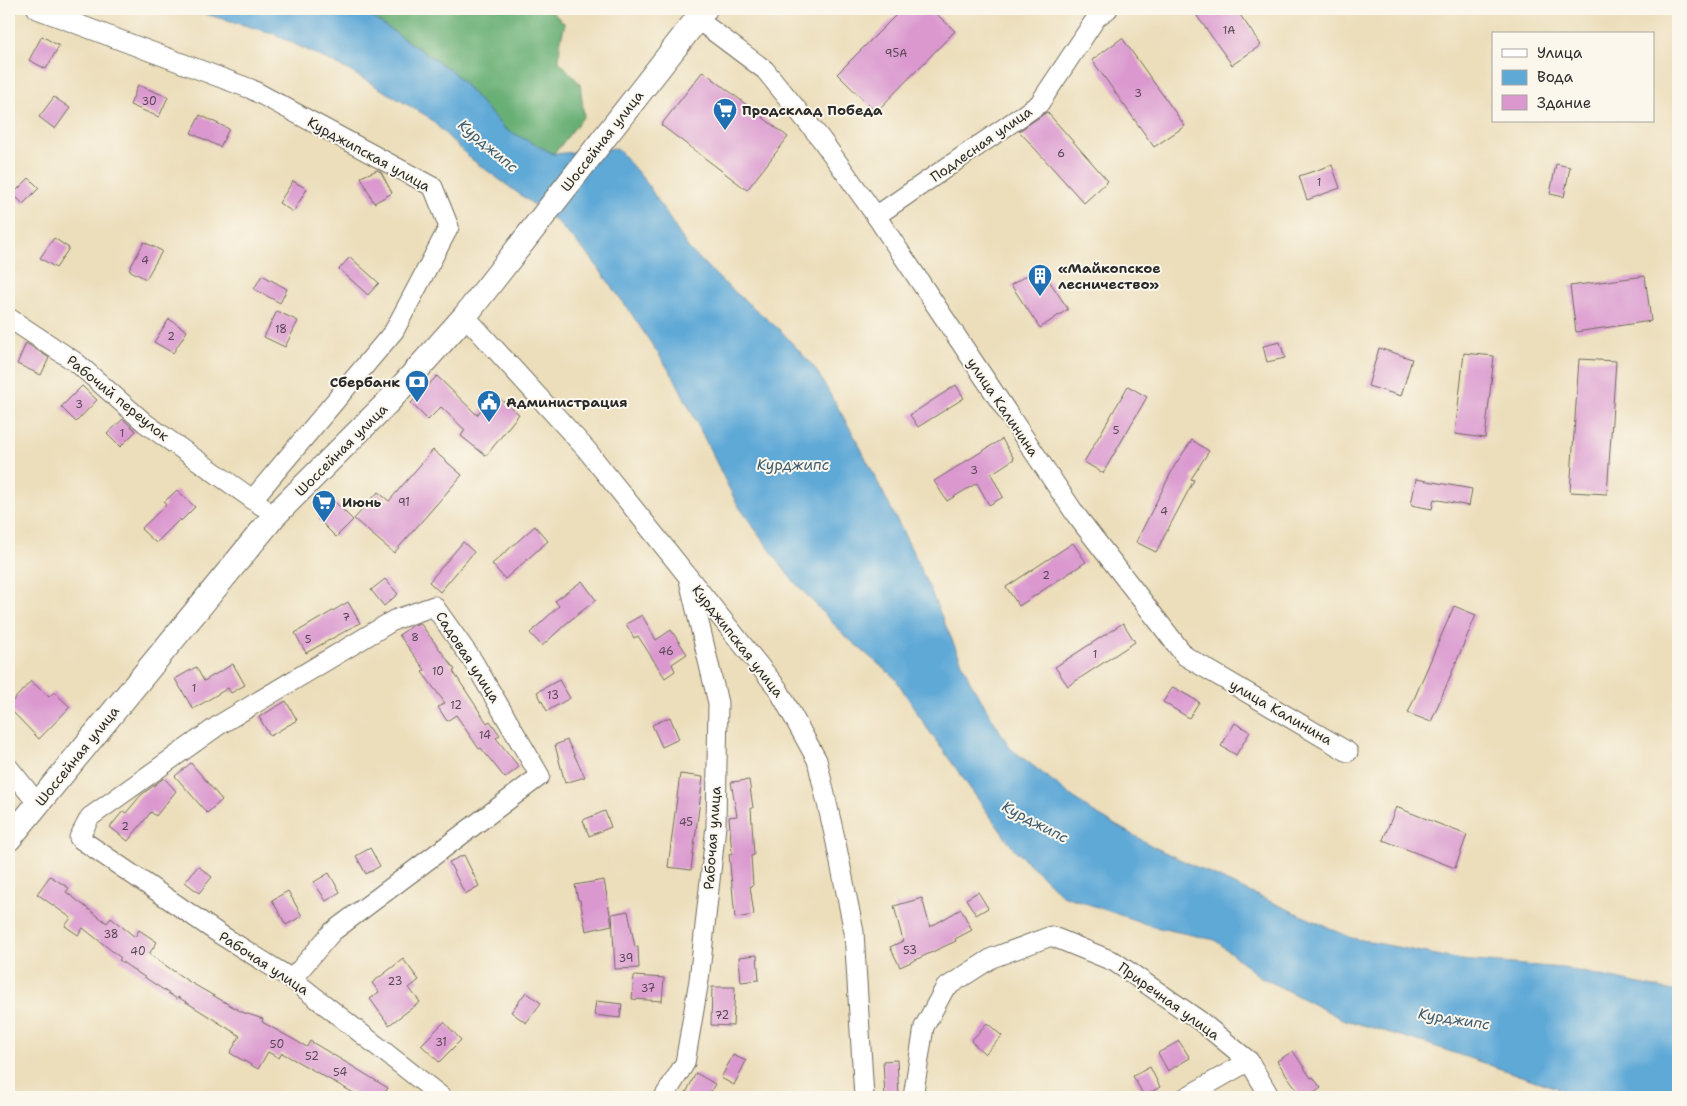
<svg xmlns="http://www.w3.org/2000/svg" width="1687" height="1106" font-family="'Shantell Sans',sans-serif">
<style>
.forest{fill:#68af75;stroke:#4a6d50}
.water{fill:#5fa9d7;stroke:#456a81}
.building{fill:#da98cf}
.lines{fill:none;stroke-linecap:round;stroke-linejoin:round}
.minor-casing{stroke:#6f6a5d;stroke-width:21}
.major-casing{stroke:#6f6a5d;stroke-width:26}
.minor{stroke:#fff;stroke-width:19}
.major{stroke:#fff;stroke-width:24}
.labels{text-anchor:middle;stroke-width:4;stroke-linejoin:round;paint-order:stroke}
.number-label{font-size:11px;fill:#574654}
.poi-label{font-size:14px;font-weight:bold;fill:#2b2b2b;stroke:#fbf7ec;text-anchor:start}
.street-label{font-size:14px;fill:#2b2b2b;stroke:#fbf7ec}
.water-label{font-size:15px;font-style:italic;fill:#405d70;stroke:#fbf7ec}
</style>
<rect width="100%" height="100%" fill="#fbf7ec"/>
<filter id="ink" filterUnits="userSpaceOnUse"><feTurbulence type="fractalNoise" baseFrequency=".02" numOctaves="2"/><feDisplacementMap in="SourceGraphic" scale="10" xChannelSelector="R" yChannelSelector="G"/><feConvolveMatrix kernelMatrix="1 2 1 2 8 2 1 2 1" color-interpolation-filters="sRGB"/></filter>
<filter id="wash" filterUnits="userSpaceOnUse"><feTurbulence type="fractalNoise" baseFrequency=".0096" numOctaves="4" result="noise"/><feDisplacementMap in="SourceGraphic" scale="20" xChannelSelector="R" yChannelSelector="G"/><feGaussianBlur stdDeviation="1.12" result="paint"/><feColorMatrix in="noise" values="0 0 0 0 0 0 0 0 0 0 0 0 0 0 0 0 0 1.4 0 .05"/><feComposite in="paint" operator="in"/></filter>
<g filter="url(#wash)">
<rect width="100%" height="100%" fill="#ecdebb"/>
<path class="forest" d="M 360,9 L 549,9 L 565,24 L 560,43 L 559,61 L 580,84 L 584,116 L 554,154 L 505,129 L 453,72 Z"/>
<path class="water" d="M 195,9 L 360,9 L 453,72 L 505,129 L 554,154 L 617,148 L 646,182 L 689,249 L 723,282 L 781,331 L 815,368 L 856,439 L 916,558 L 970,681 L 1010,748 L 1091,811 L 1154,847 L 1236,886 L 1352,938 L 1461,960 L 1563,968 L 1678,992 L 1678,1097 L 1608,1097 L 1568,1092 L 1425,1043 L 1342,1019 L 1259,976 L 1215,940 L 1155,927 L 1062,895 L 1013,848 L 927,728 L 895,678 L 844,635 L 789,576 L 737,504 L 675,379 L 631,313 L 591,258 L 556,221 L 470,158 L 427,116 L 348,70 L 272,33 L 198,12 Z"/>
<g id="blocks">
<g class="building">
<path d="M 902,9 L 931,9 L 955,31 L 876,112 L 837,74 Z"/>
<path d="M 1208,9 L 1236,9 L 1261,45 L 1232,65 L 1197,16 Z"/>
<path d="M 42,36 L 59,46 L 46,69 L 29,60 Z"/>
<path d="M 1122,38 L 1185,126 L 1154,147 L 1092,60 Z"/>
<path d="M 703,71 L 788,137 L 747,190 L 661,125 Z"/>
<path d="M 138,85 L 168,97 L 159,117 L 130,105 Z"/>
<path d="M 54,97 L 70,108 L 55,129 L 39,117 Z"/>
<path d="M 1047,112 L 1108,181 L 1084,203 L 1019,131 Z"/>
<path d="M 200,115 L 229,129 L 220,147 L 191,133 Z"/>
<path d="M 1556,164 L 1570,167 L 1564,197 L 1550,194 Z"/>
<path d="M 1332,165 L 1340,188 L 1307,200 L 1299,176 Z"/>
<path d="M 377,170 L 381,172 L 392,193 L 374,203 L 361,177 Z"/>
<path d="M 29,178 L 39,188 L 23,204 L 13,194 Z"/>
<path d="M 293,181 L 307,189 L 293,212 L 279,203 Z"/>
<path d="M 54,238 L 69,248 L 56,268 L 40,258 Z"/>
<path d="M 144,242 L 162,251 L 146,279 L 129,270 Z"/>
<path d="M 350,257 L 379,283 L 368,295 L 339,269 Z"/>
<path d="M 1040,267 L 1068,309 L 1040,328 L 1011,285 Z"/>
<path d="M 262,275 L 287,289 L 280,303 L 254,289 Z"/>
<path d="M 1645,276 L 1651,321 L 1576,332 L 1570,286 Z"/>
<path d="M 277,311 L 298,321 L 285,347 L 264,337 Z"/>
<path d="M 169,319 L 187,331 L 173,353 L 154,342 Z"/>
<path d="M 1280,342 L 1285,358 L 1267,362 L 1263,346 Z"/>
<path d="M 26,343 L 49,358 L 41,375 L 17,364 Z"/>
<path d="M 1379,348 L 1412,359 L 1401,396 L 1368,386 Z"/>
<path d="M 1464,353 L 1494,356 L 1485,438 L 1455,434 Z"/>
<path d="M 1579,359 L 1616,361 L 1607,494 L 1570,492 Z"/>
<path d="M 437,376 L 477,415 L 494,394 L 519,414 L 486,456 L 461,436 L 465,430 L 441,407 L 428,420 L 411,403 Z"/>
<path d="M 956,385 L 964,398 L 918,427 L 910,415 Z"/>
<path d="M 82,386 L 97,400 L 76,422 L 61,407 Z"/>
<path d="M 1128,386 L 1147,397 L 1103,473 L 1084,462 Z"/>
<path d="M 123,419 L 136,431 L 120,447 L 107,434 Z"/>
<path d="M 1002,439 L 1014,459 L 991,474 L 1003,497 L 989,505 L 977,483 L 947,501 L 934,481 Z"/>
<path d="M 1192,440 L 1209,451 L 1191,479 L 1194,480 L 1156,552 L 1136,542 L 1175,465 Z"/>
<path d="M 433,450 L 462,475 L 394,553 L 354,519 L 378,492 L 389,501 Z"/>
<path d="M 1416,479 L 1472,489 L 1469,506 L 1434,499 L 1432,509 L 1411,505 Z"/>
<path d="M 177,490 L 195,507 L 181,521 L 180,519 L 156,543 L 141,529 L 166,505 L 164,502 Z"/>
<path d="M 335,502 L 353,520 L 336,537 L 318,519 Z"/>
<path d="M 535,526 L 548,541 L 505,579 L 492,564 Z"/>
<path d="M 463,542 L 474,552 L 440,592 L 429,582 Z"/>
<path d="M 1073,543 L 1086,562 L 1019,606 L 1006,587 Z"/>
<path d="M 385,579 L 398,594 L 384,606 L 371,590 Z"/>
<path d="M 582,581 L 596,600 L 568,622 L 542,646 L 530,633 L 559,606 L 555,601 Z"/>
<path d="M 348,602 L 360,623 L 306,653 L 295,633 Z"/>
<path d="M 1454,606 L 1476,615 L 1431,722 L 1408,713 Z"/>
<path d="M 642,615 L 656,640 L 671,630 L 687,654 L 672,664 L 675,671 L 665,678 L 638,636 L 634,638 L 626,624 Z"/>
<path d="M 420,623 L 455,670 L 453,671 L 487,723 L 490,721 L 500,735 L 496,738 L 519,767 L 505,778 L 481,748 L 479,749 L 456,715 L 447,721 L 438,707 L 445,703 L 422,672 L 425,670 L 399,635 L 412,626 Z"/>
<path d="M 1123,623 L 1135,642 L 1068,686 L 1055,667 Z"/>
<path d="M 233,664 L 245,685 L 231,693 L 228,688 L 193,709 L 175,679 L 196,667 L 204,681 Z"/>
<path d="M 559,680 L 570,698 L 547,711 L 537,692 Z"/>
<path d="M 31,681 L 49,697 L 54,692 L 70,707 L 39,739 L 9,708 L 9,705 Z"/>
<path d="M 1173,687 L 1199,702 L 1189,718 L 1163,702 Z"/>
<path d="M 286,701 L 297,720 L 270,736 L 259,717 Z"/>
<path d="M 670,717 L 679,739 L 662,747 L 652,725 Z"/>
<path d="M 1235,723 L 1250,732 L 1236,755 L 1221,746 Z"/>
<path d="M 567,740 L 585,777 L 565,783 L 555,745 Z"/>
<path d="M 191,763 L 222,800 L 207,813 L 175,776 Z"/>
<path d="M 680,774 L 703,777 L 691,870 L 668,867 Z"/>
<path d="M 164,778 L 176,791 L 156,816 L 151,812 L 128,841 L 110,827 L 123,811 L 126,813 L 141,795 Z"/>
<path d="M 749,780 L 753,808 L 751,808 L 754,855 L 751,856 L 753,885 L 750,886 L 754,915 L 735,918 L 729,854 L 732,854 L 729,817 L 737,816 L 731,782 Z"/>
<path d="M 1396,807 L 1467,835 L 1455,868 L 1383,840 Z"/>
<path d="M 605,811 L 611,827 L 589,836 L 583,820 Z"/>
<path d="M 370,848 L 380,866 L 366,874 L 356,856 Z"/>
<path d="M 464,855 L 479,886 L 465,894 L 449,862 Z"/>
<path d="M 198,866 L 212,877 L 199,893 L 185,882 Z"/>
<path d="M 329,873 L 340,892 L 326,901 L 314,882 Z"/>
<path d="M 50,876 L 69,888 L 66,892 L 107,923 L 111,918 L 135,937 L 139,930 L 157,942 L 149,954 L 188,981 L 242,1012 L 263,1019 L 262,1022 L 307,1047 L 310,1041 L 352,1066 L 388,1088 L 382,1097 L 361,1097 L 282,1053 L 279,1058 L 268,1052 L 258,1069 L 230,1053 L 240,1036 L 178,997 L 177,999 L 119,960 L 121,958 L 83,928 L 78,935 L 65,926 L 71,918 L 37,894 Z"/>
<path d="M 604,880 L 612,925 L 586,931 L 580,900 L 578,900 L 575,885 Z"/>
<path d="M 288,891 L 302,916 L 286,925 L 272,900 Z"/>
<path d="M 978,892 L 988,908 L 976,915 L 966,899 Z"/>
<path d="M 922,898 L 930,927 L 961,909 L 972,930 L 955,939 L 956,941 L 900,967 L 890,947 L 903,941 L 894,906 Z"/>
<path d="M 628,911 L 635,947 L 638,947 L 639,968 L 615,969 L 612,914 Z"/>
<path d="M 757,955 L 759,980 L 741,982 L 739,957 Z"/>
<path d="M 403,959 L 419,980 L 409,988 L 420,1002 L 389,1025 L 370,999 L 379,992 L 372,983 Z"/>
<path d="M 634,976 L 664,978 L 662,1001 L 632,999 Z"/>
<path d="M 712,987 L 735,987 L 733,1026 L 711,1025 Z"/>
<path d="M 526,992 L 541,1003 L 526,1023 L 511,1012 Z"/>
<path d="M 596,1001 L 622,1004 L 620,1018 L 594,1015 Z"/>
<path d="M 444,1022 L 461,1040 L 439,1062 L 421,1045 Z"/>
<path d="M 987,1023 L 1002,1036 L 985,1054 L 971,1041 Z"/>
<path d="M 1179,1041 L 1190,1058 L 1168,1071 L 1158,1053 Z"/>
<path d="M 1293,1051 L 1311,1078 L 1313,1077 L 1321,1088 L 1309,1097 L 1302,1097 L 1277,1061 Z"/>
<path d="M 733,1055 L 746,1061 L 734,1085 L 721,1078 Z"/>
<path d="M 897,1060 L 899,1096 L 885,1097 L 883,1061 Z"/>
<path d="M 1150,1067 L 1160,1087 L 1144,1096 L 1133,1076 Z"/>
<path d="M 696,1073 L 715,1084 L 708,1097 L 684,1097 Z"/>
</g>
</g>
</g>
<g filter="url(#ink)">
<use href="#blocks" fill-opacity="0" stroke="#6f6a5d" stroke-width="1"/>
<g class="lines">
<defs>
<g id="minor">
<path d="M 37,9 L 251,89 L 433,187 L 449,227 L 394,331 L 252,500"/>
<path d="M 697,19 L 765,70 L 821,139 L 876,216 L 1076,515 L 1185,656 L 1348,752"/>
<path d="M 876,216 L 1039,104 L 1097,17 L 1108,9"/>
<path d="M 465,316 L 586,449 L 778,689 L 817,760 L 835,838 L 854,932 L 864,1097"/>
<path d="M 9,318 L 77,363 L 145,423 L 262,506"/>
<path d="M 9,768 L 38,804"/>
<path d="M 292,979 L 332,932 L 540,776 L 473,661 L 434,606 L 394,620 L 219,725 L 90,817 L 79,838 L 221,935 L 292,979 L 442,1097"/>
<path d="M 664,1097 L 685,1063 L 699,980 L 716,826 L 718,703 L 689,580"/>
<path d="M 913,1097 L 924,1027 L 945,988 L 992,958 L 1051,936 L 1115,962 L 1200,1021 L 1249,1061 L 1270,1097"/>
<path d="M 1186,1097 L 1249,1061"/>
</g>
<path id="major" d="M 9,839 L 275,515 L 389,401 L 465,316 L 705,9"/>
</defs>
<use href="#minor" class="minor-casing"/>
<use href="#major" class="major-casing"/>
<use href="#minor" class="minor"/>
<use href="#major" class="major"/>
</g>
</g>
<defs>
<symbol id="supermarket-pin" viewBox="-11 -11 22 30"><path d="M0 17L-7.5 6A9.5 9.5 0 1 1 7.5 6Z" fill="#1f6fb2" stroke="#fbf7ec"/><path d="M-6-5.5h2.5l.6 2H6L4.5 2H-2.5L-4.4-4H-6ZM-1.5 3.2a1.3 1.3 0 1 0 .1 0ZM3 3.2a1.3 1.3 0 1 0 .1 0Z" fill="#fff"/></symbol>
<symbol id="building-pin" viewBox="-11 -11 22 30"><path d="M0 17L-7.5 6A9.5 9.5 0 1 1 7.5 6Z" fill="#1f6fb2" stroke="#fbf7ec"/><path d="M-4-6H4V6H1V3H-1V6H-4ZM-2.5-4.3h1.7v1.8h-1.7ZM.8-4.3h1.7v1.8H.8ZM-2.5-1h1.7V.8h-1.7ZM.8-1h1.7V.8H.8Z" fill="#fff"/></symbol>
<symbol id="bank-pin" viewBox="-11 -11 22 30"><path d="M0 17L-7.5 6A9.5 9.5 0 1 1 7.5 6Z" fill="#1f6fb2" stroke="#fbf7ec"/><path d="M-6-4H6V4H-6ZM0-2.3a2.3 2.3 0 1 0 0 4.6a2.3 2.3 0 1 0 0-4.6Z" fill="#fff"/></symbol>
<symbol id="civic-pin" viewBox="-11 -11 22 30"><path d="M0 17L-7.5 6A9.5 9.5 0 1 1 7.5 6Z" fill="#1f6fb2" stroke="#fbf7ec"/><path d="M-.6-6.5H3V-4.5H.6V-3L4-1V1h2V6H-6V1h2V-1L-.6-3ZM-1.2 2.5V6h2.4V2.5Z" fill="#fff"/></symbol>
</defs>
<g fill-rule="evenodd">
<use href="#supermarket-pin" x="711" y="96" width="28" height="38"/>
<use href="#building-pin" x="1026" y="262" width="28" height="38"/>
<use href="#bank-pin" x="403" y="368" width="28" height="38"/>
<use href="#civic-pin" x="475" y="388" width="28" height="38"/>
<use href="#supermarket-pin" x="310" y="488" width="28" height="38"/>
</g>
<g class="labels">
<g class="number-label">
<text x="1229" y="34">1А</text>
<text x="896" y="57">95А</text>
<text x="1138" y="97">3</text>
<text x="149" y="105">30</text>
<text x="1061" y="157">6</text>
<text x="1319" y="186">1</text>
<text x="145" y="264">4</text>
<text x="281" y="333">18</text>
<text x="171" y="340">2</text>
<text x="79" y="408">3</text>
<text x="1116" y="434">5</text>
<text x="122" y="437">1</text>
<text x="974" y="474">3</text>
<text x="404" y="506">91</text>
<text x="1164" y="515">4</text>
<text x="1046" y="579">2</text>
<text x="346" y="621">7</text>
<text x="415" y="641">8</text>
<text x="308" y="643">5</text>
<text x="666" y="655">46</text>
<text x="1095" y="658">1</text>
<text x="438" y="675">10</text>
<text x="194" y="692">1</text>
<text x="553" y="699">13</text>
<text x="456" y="709">12</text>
<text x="485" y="739">14</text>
<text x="686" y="826">45</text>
<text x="125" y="830">2</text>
<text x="111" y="938">38</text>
<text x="910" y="954">53</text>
<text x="138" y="955">40</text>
<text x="626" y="962">39</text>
<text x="395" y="985">23</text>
<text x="648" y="992">37</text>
<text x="722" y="1019">72</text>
<text x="441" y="1046">31</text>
<text x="277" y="1048">50</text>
<text x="312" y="1060">52</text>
<text x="340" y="1076">54</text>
</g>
<g class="poi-label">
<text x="742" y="115">Продсклад Победа</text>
<text x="1058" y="273">«Майкопское<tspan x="1058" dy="16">лесничество»</tspan></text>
<text x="400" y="387" text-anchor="end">Сбербанк</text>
<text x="506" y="407">Администрация</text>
<text x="342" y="507">Июнь</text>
</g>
<g class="street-label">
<text transform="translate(602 141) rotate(-52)" y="5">Шоссейная улица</text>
<text transform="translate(981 144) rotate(-35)" y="5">Подлесная улица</text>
<text transform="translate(369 154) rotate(29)" y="5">Курджипская улица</text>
<text transform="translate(118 398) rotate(39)" y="5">Рабочий переулок</text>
<text transform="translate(1003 407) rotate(56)" y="5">улица Калинина</text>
<text transform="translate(341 450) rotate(-45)" y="5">Шоссейная улица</text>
<text transform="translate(738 641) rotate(52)" y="5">Курджипская улица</text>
<text transform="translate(468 657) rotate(57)" y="5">Садовая улица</text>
<text transform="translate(1281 712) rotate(30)" y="5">улица Калинина</text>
<text transform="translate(77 756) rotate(-51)" y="5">Шоссейная улица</text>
<text transform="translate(712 838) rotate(-86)" y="5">Рабочая улица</text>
<text transform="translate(264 963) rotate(33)" y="5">Рабочая улица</text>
<text transform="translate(1169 1001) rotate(36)" y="5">Приречная улица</text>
</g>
<g class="water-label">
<text transform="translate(488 146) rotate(40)" y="5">Курджипс</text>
<text x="793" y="470">Курджипс</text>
<text transform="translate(1035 822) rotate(28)" y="5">Курджипс</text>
<text transform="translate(1454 1019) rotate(9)" y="5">Курджипс</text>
</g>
</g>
<rect width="1687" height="1106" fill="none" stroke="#fbf7ec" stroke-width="30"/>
<rect x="1492" y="32" width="162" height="90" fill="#fbf7ec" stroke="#a8a59f"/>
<rect x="1502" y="49" width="25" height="8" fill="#ffffff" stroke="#a8a59f"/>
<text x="1537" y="58" font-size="15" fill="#2b2b2b">Улица</text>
<rect x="1502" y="70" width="25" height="15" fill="#5fa9d7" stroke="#a8a59f"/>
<text x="1537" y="82" font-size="15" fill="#2b2b2b">Вода</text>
<rect x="1502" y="95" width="25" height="15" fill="#da98cf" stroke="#a8a59f"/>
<text x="1537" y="108" font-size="15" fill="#2b2b2b">Здание</text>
</svg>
